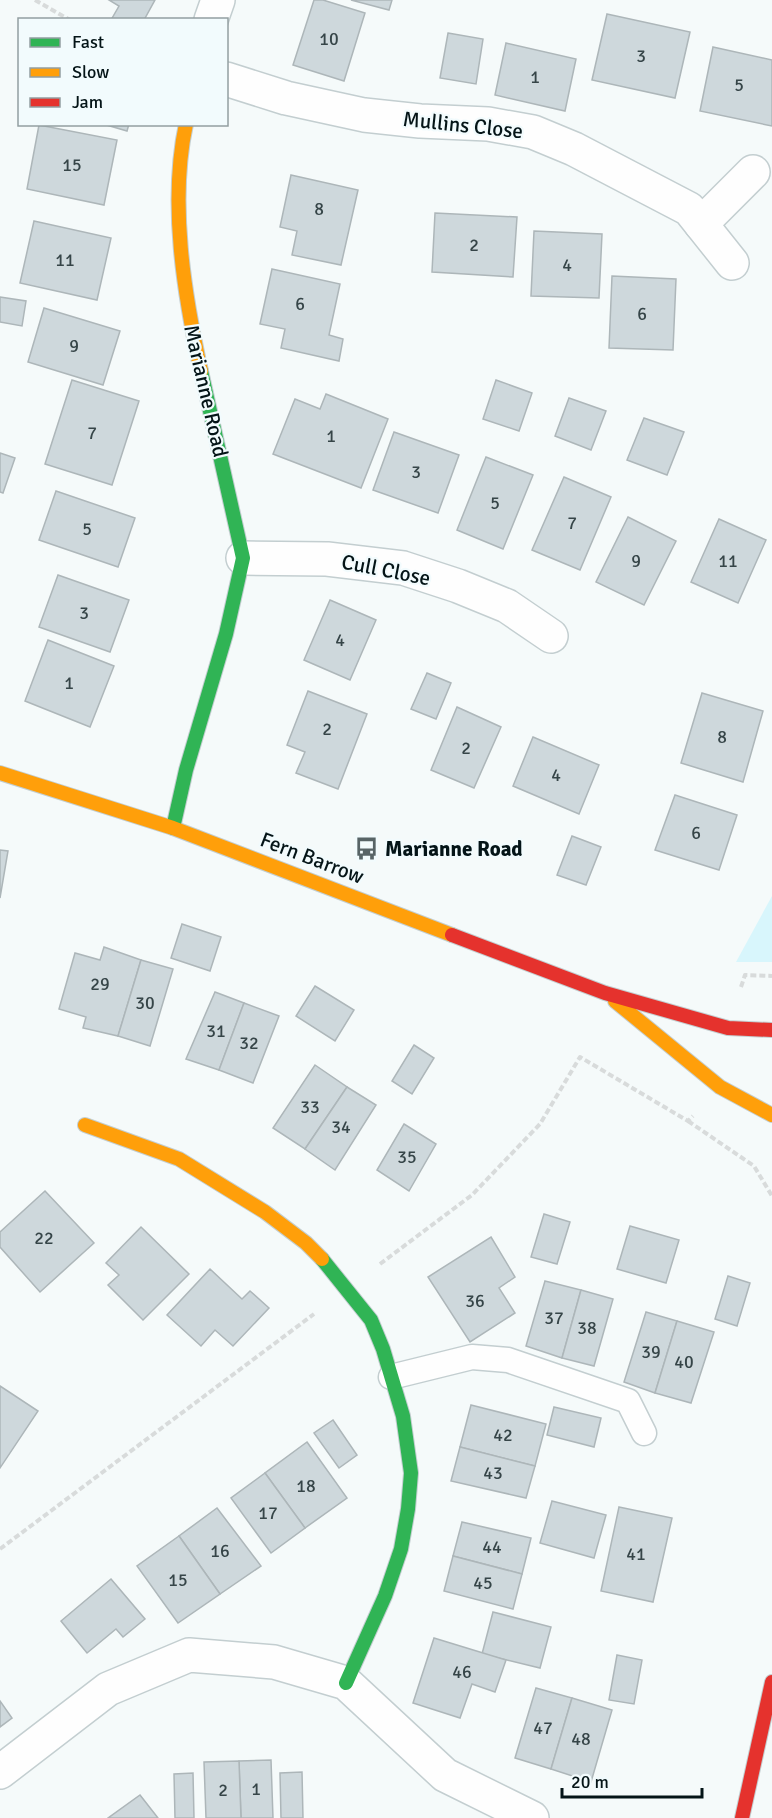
<svg xmlns="http://www.w3.org/2000/svg" width="772" height="1818" font-family="Signika,sans-serif">
<style>
.green{fill:#d8f6fc}
.building{fill:#ced8dc;stroke:#adb6b9;stroke-width:1.5}
.lines{fill:none;stroke-linecap:round;stroke-linejoin:round}
.lane-casing{stroke:#c3ced0;stroke-width:27}
.street-casing{stroke:#c3ced0;stroke-width:36}
.fast-casing{stroke:#c3ced0;stroke-width:16}
.slow-casing{stroke:#c3ced0;stroke-width:16}
.jam-casing{stroke:#c3ced0;stroke-width:16}
.path{stroke:#d8dbdb;stroke-width:4;stroke-dasharray:6 3;stroke-linecap:butt}
.lane{stroke:#fefefe;stroke-width:24}
.street{stroke:#fefefe;stroke-width:33}
.fast{stroke:#30b455;stroke-width:14}
.slow{stroke:#ff9f0a;stroke-width:14}
.jam{stroke:#e5322d;stroke-width:14}
.labels{text-anchor:middle;stroke-width:4.5;stroke-linejoin:round;paint-order:stroke}
.number-label{font-size:18px;fill:#364548}
.street-label{font-size:21px;fill:#041417;stroke:#f2fbfd}
.poi-label{font-size:21px;font-weight:bold;fill:#041417;stroke:#f2fbfd;text-anchor:start}
</style>
<rect width="100%" height="100%" fill="#f5fafa"/>
<path class="green" d="M 772,896 L 772,962 L 736,962 Z"/>
<g class="building">
<path d="M 109,0 L 155,0 L 144,20 L 111,20 L 119,6 Z"/>
<path d="M 314,0 L 323,0 L 365,13 L 344,81 L 293,65 Z"/>
<path d="M 351,0 L 392,0 L 389,10 Z"/>
<path d="M 607,14 L 690,32 L 675,98 L 592,80 Z"/>
<path d="M 448,33 L 483,39 L 476,84 L 440,78 Z"/>
<path d="M 506,43 L 576,59 L 565,111 L 495,95 Z"/>
<path d="M 713,47 L 772,60 L 772,126 L 700,111 Z"/>
<path d="M 103,124 L 129,124 L 127,131 Z"/>
<path d="M 39,125 L 117,140 L 104,205 L 27,189 Z"/>
<path d="M 291,175 L 358,190 L 341,265 L 292,255 L 297,231 L 280,227 Z"/>
<path d="M 435,213 L 517,217 L 513,277 L 432,272 Z"/>
<path d="M 34,221 L 111,238 L 97,300 L 20,283 Z"/>
<path d="M 534,231 L 602,234 L 599,298 L 531,296 Z"/>
<path d="M 272,269 L 340,284 L 329,335 L 343,339 L 339,361 L 281,348 L 285,329 L 260,324 Z"/>
<path d="M 612,276 L 676,279 L 673,350 L 609,348 Z"/>
<path d="M 0,297 L 26,301 L 22,326 L 0,322 Z"/>
<path d="M 44,308 L 120,331 L 103,385 L 28,362 Z"/>
<path d="M 72,380 L 139,401 L 112,485 L 45,464 Z"/>
<path d="M 496,380 L 532,393 L 519,431 L 483,419 Z"/>
<path d="M 326,394 L 388,419 L 361,488 L 273,454 L 295,399 L 320,409 Z"/>
<path d="M 569,398 L 606,411 L 591,450 L 555,436 Z"/>
<path d="M 644,418 L 684,432 L 667,475 L 627,460 Z"/>
<path d="M 394,432 L 459,455 L 438,513 L 373,490 Z"/>
<path d="M 0,453 L 15,458 L 3,493 L 0,492 Z"/>
<path d="M 486,457 L 533,475 L 503,549 L 457,530 Z"/>
<path d="M 564,477 L 611,497 L 580,570 L 532,550 Z"/>
<path d="M 56,491 L 135,518 L 118,567 L 39,540 Z"/>
<path d="M 628,517 L 676,541 L 644,605 L 596,582 Z"/>
<path d="M 719,519 L 766,540 L 738,603 L 691,582 Z"/>
<path d="M 58,575 L 129,600 L 110,652 L 39,627 Z"/>
<path d="M 330,600 L 376,620 L 350,680 L 304,660 Z"/>
<path d="M 48,640 L 114,666 L 90,727 L 25,701 Z"/>
<path d="M 427,673 L 451,683 L 436,719 L 411,709 Z"/>
<path d="M 308,691 L 367,714 L 338,789 L 296,773 L 305,752 L 287,745 Z"/>
<path d="M 702,693 L 763,711 L 743,782 L 681,763 Z"/>
<path d="M 457,707 L 501,727 L 474,788 L 431,770 Z"/>
<path d="M 533,737 L 599,765 L 579,814 L 513,786 Z"/>
<path d="M 675,795 L 737,815 L 719,870 L 655,850 Z"/>
<path d="M 572,836 L 601,847 L 586,885 L 557,875 Z"/>
<path d="M 0,850 L 8,851 L 0,898 Z"/>
<path d="M 182,924 L 221,937 L 210,971 L 171,958 Z"/>
<path d="M 104,947 L 141,960 L 118,1036 L 83,1028 L 86,1017 L 59,1009 L 75,953 L 100,960 Z"/>
<path d="M 141,960 L 173,969 L 150,1046 L 118,1036 Z"/>
<path d="M 315,986 L 354,1010 L 335,1041 L 296,1016 Z"/>
<path d="M 215,992 L 244,1003 L 219,1070 L 186,1059 Z"/>
<path d="M 244,1003 L 279,1016 L 253,1083 L 219,1070 Z"/>
<path d="M 414,1045 L 434,1058 L 412,1094 L 392,1081 Z"/>
<path d="M 315,1065 L 347,1087 L 305,1149 L 273,1128 Z"/>
<path d="M 347,1087 L 376,1105 L 335,1170 L 305,1149 Z"/>
<path d="M 404,1124 L 436,1144 L 409,1191 L 377,1170 Z"/>
<path d="M 45,1191 L 94,1243 L 40,1292 L 0,1247 L 0,1232 Z"/>
<path d="M 544,1214 L 570,1222 L 557,1264 L 531,1257 Z"/>
<path d="M 630,1226 L 679,1240 L 666,1283 L 617,1269 Z"/>
<path d="M 141,1227 L 189,1274 L 143,1320 L 108,1285 L 119,1275 L 106,1263 Z"/>
<path d="M 491,1237 L 515,1277 L 499,1288 L 515,1313 L 470,1342 L 428,1277 Z"/>
<path d="M 210,1269 L 242,1299 L 250,1291 L 269,1308 L 233,1346 L 215,1330 L 201,1346 L 167,1315 Z"/>
<path d="M 728,1276 L 750,1283 L 737,1326 L 715,1319 Z"/>
<path d="M 545,1281 L 581,1290 L 562,1358 L 526,1346 Z"/>
<path d="M 581,1290 L 613,1299 L 594,1366 L 562,1358 Z"/>
<path d="M 646,1312 L 677,1321 L 655,1393 L 624,1382 Z"/>
<path d="M 677,1321 L 714,1332 L 691,1403 L 655,1393 Z"/>
<path d="M 0,1386 L 38,1411 L 0,1468 Z"/>
<path d="M 471,1405 L 546,1424 L 535,1466 L 460,1447 Z"/>
<path d="M 554,1407 L 601,1418 L 594,1447 L 547,1435 Z"/>
<path d="M 333,1420 L 357,1455 L 339,1468 L 314,1433 Z"/>
<path d="M 307,1442 L 347,1498 L 305,1528 L 265,1473 Z"/>
<path d="M 460,1447 L 535,1466 L 526,1498 L 451,1481 Z"/>
<path d="M 265,1473 L 305,1528 L 271,1553 L 231,1498 Z"/>
<path d="M 552,1501 L 606,1515 L 594,1558 L 540,1543 Z"/>
<path d="M 619,1507 L 672,1518 L 653,1602 L 601,1591 Z"/>
<path d="M 217,1508 L 261,1566 L 220,1594 L 179,1536 Z"/>
<path d="M 462,1522 L 531,1538 L 522,1574 L 453,1556 Z"/>
<path d="M 179,1536 L 220,1594 L 178,1623 L 137,1566 Z"/>
<path d="M 453,1556 L 522,1574 L 513,1609 L 444,1591 Z"/>
<path d="M 111,1579 L 145,1619 L 123,1637 L 116,1629 L 87,1653 L 61,1621 Z"/>
<path d="M 493,1612 L 551,1627 L 540,1668 L 482,1654 Z"/>
<path d="M 434,1638 L 506,1660 L 495,1692 L 472,1684 L 460,1718 L 413,1703 Z"/>
<path d="M 617,1655 L 642,1660 L 634,1704 L 609,1700 Z"/>
<path d="M 536,1688 L 572,1698 L 551,1769 L 515,1758 Z"/>
<path d="M 572,1698 L 612,1710 L 591,1782 L 551,1769 Z"/>
<path d="M 0,1701 L 12,1718 L 0,1727 Z"/>
<path d="M 271,1760 L 273,1818 L 241,1818 L 239,1761 Z"/>
<path d="M 239,1761 L 241,1818 L 206,1818 L 204,1762 Z"/>
<path d="M 302,1772 L 303,1818 L 281,1818 L 280,1773 Z"/>
<path d="M 193,1773 L 194,1818 L 175,1818 L 174,1774 Z"/>
<path d="M 140,1795 L 158,1818 L 108,1818 Z"/>
</g>
<g class="lines">
<defs>
<path id="lane" d="M 391,1377 L 472,1357 L 508,1360 L 628,1401 L 644,1433"/>
<g id="street">
<path d="M 211,20 L 218,0"/>
<path d="M 226,79 L 286,98 L 364,115 L 420,121 L 488,124 L 533,132 L 574,149 L 689,209 L 732,263"/>
<path d="M 701,224 L 753,172"/>
<path d="M 243,558 L 327,559 L 403,568 L 458,586 L 507,606 L 551,636"/>
<path d="M 0,1772 L 108,1689 L 189,1655 L 274,1662 L 346,1683 L 445,1775 L 532,1818"/>
</g>
<g id="fast">
<path d="M 173,828 L 186,770 L 226,634 L 243,558 L 201,371"/>
<path d="M 322,1259 L 371,1320 L 383,1349 L 403,1416 L 411,1473 L 408,1509 L 401,1549 L 385,1596 L 346,1683"/>
</g>
<g id="slow">
<path d="M 186,124 C 169,202 184,294 201,371"/>
<path d="M 0,773 L 173,828 L 452,935"/>
<path d="M 615,1001 L 720,1087 L 772,1115"/>
<path d="M 85,1125 L 179,1159 L 265,1212 L 306,1243 L 322,1259"/>
</g>
<g id="jam">
<path d="M 452,935 L 605,993 L 728,1028 L 772,1030"/>
<path d="M 742,1818 L 772,1682"/>
</g>
</defs>
<use href="#lane" class="lane-casing"/>
<use href="#street" class="street-casing"/>
<use href="#fast" class="fast-casing"/>
<use href="#slow" class="slow-casing"/>
<use href="#jam" class="jam-casing"/>
<g class="path">
<path d="M 35,0 L 70,20"/>
<path d="M 741,987 L 745,975 L 772,976"/>
<path d="M 688,1121 L 754,1166 L 772,1196"/>
<path d="M 380,1264 L 472,1195 L 540,1124 L 580,1057 L 688,1121 L 693,1116"/>
<path d="M 0,1549 L 314,1314"/>
</g>
<use href="#lane" class="lane"/>
<use href="#street" class="street"/>
<use href="#fast" class="fast"/>
<use href="#slow" class="slow"/>
<use href="#jam" class="jam"/>
</g>
<defs>
<symbol id="bus-bare" viewBox="-9 -9 18 18"><path d="M-5-6H5V4H4V6H2V4H-2V6H-4V4H-5ZM-3.5-4V0h7V-4ZM-3.5 1.2v1.5H-2V1.2ZM2 1.2v1.5H3.5V1.2Z" fill="#586466" stroke="#f2fbfd" stroke-width="2.5" paint-order="stroke"/></symbol>
</defs>
<g fill-rule="evenodd">
<use href="#bus-bare" x="350" y="832" width="33" height="33"/>
</g>
<g class="labels">
<g class="number-label">
<text x="329" y="45">10</text>
<text x="641" y="62">3</text>
<text x="535" y="83">1</text>
<text x="739" y="91">5</text>
<text x="72" y="171">15</text>
<text x="319" y="215">8</text>
<text x="474" y="251">2</text>
<text x="65" y="266">11</text>
<text x="567" y="271">4</text>
<text x="300" y="310">6</text>
<text x="642" y="320">6</text>
<text x="74" y="352">9</text>
<text x="92" y="439">7</text>
<text x="331" y="442">1</text>
<text x="416" y="478">3</text>
<text x="495" y="509">5</text>
<text x="572" y="529">7</text>
<text x="87" y="535">5</text>
<text x="636" y="567">9</text>
<text x="728" y="567">11</text>
<text x="84" y="619">3</text>
<text x="340" y="646">4</text>
<text x="69" y="689">1</text>
<text x="327" y="735">2</text>
<text x="722" y="743">8</text>
<text x="466" y="754">2</text>
<text x="556" y="781">4</text>
<text x="696" y="839">6</text>
<text x="100" y="990">29</text>
<text x="145" y="1009">30</text>
<text x="216" y="1037">31</text>
<text x="249" y="1049">32</text>
<text x="310" y="1113">33</text>
<text x="341" y="1133">34</text>
<text x="407" y="1163">35</text>
<text x="44" y="1244">22</text>
<text x="475" y="1307">36</text>
<text x="554" y="1324">37</text>
<text x="587" y="1334">38</text>
<text x="651" y="1358">39</text>
<text x="684" y="1368">40</text>
<text x="503" y="1441">42</text>
<text x="493" y="1479">43</text>
<text x="306" y="1492">18</text>
<text x="268" y="1519">17</text>
<text x="492" y="1553">44</text>
<text x="220" y="1557">16</text>
<text x="636" y="1560">41</text>
<text x="178" y="1586">15</text>
<text x="483" y="1589">45</text>
<text x="462" y="1678">46</text>
<text x="543" y="1734">47</text>
<text x="581" y="1745">48</text>
<text x="256" y="1795">1</text>
<text x="223" y="1796">2</text>
</g>
<g class="street-label">
<text transform="translate(463 125) rotate(6)" y="7">Mullins Close</text>
<text transform="translate(206 391) rotate(77)" y="7">Marianne Road</text>
<text transform="translate(386 570) rotate(11)" y="7">Cull Close</text>
<text transform="translate(312 858) rotate(21)" y="7">Fern Barrow</text>
</g>
<g class="poi-label">
<text x="385" y="856">Marianne Road</text>
</g>
</g>
<rect x="18" y="18" width="210" height="108" fill="#f2fbfd" stroke="#939fa1" stroke-width="1.5"/>
<rect x="30" y="38" width="30" height="9" fill="#30b455" stroke="#939fa1" stroke-width="1.5"/>
<text x="72" y="48" font-size="18" fill="#041417">Fast</text>
<rect x="30" y="68" width="30" height="9" fill="#ff9f0a" stroke="#939fa1" stroke-width="1.5"/>
<text x="72" y="78" font-size="18" fill="#041417">Slow</text>
<rect x="30" y="98" width="30" height="9" fill="#e5322d" stroke="#939fa1" stroke-width="1.5"/>
<text x="72" y="108" font-size="18" fill="#041417">Jam</text>
<path d="M562 1788v9h140v-9" fill="none" stroke="#041417" stroke-width="3"/>
<text x="571" y="1788" font-size="18" fill="#041417" stroke="#f2fbfd" stroke-width="4.5" paint-order="stroke">20 m</text>
</svg>
